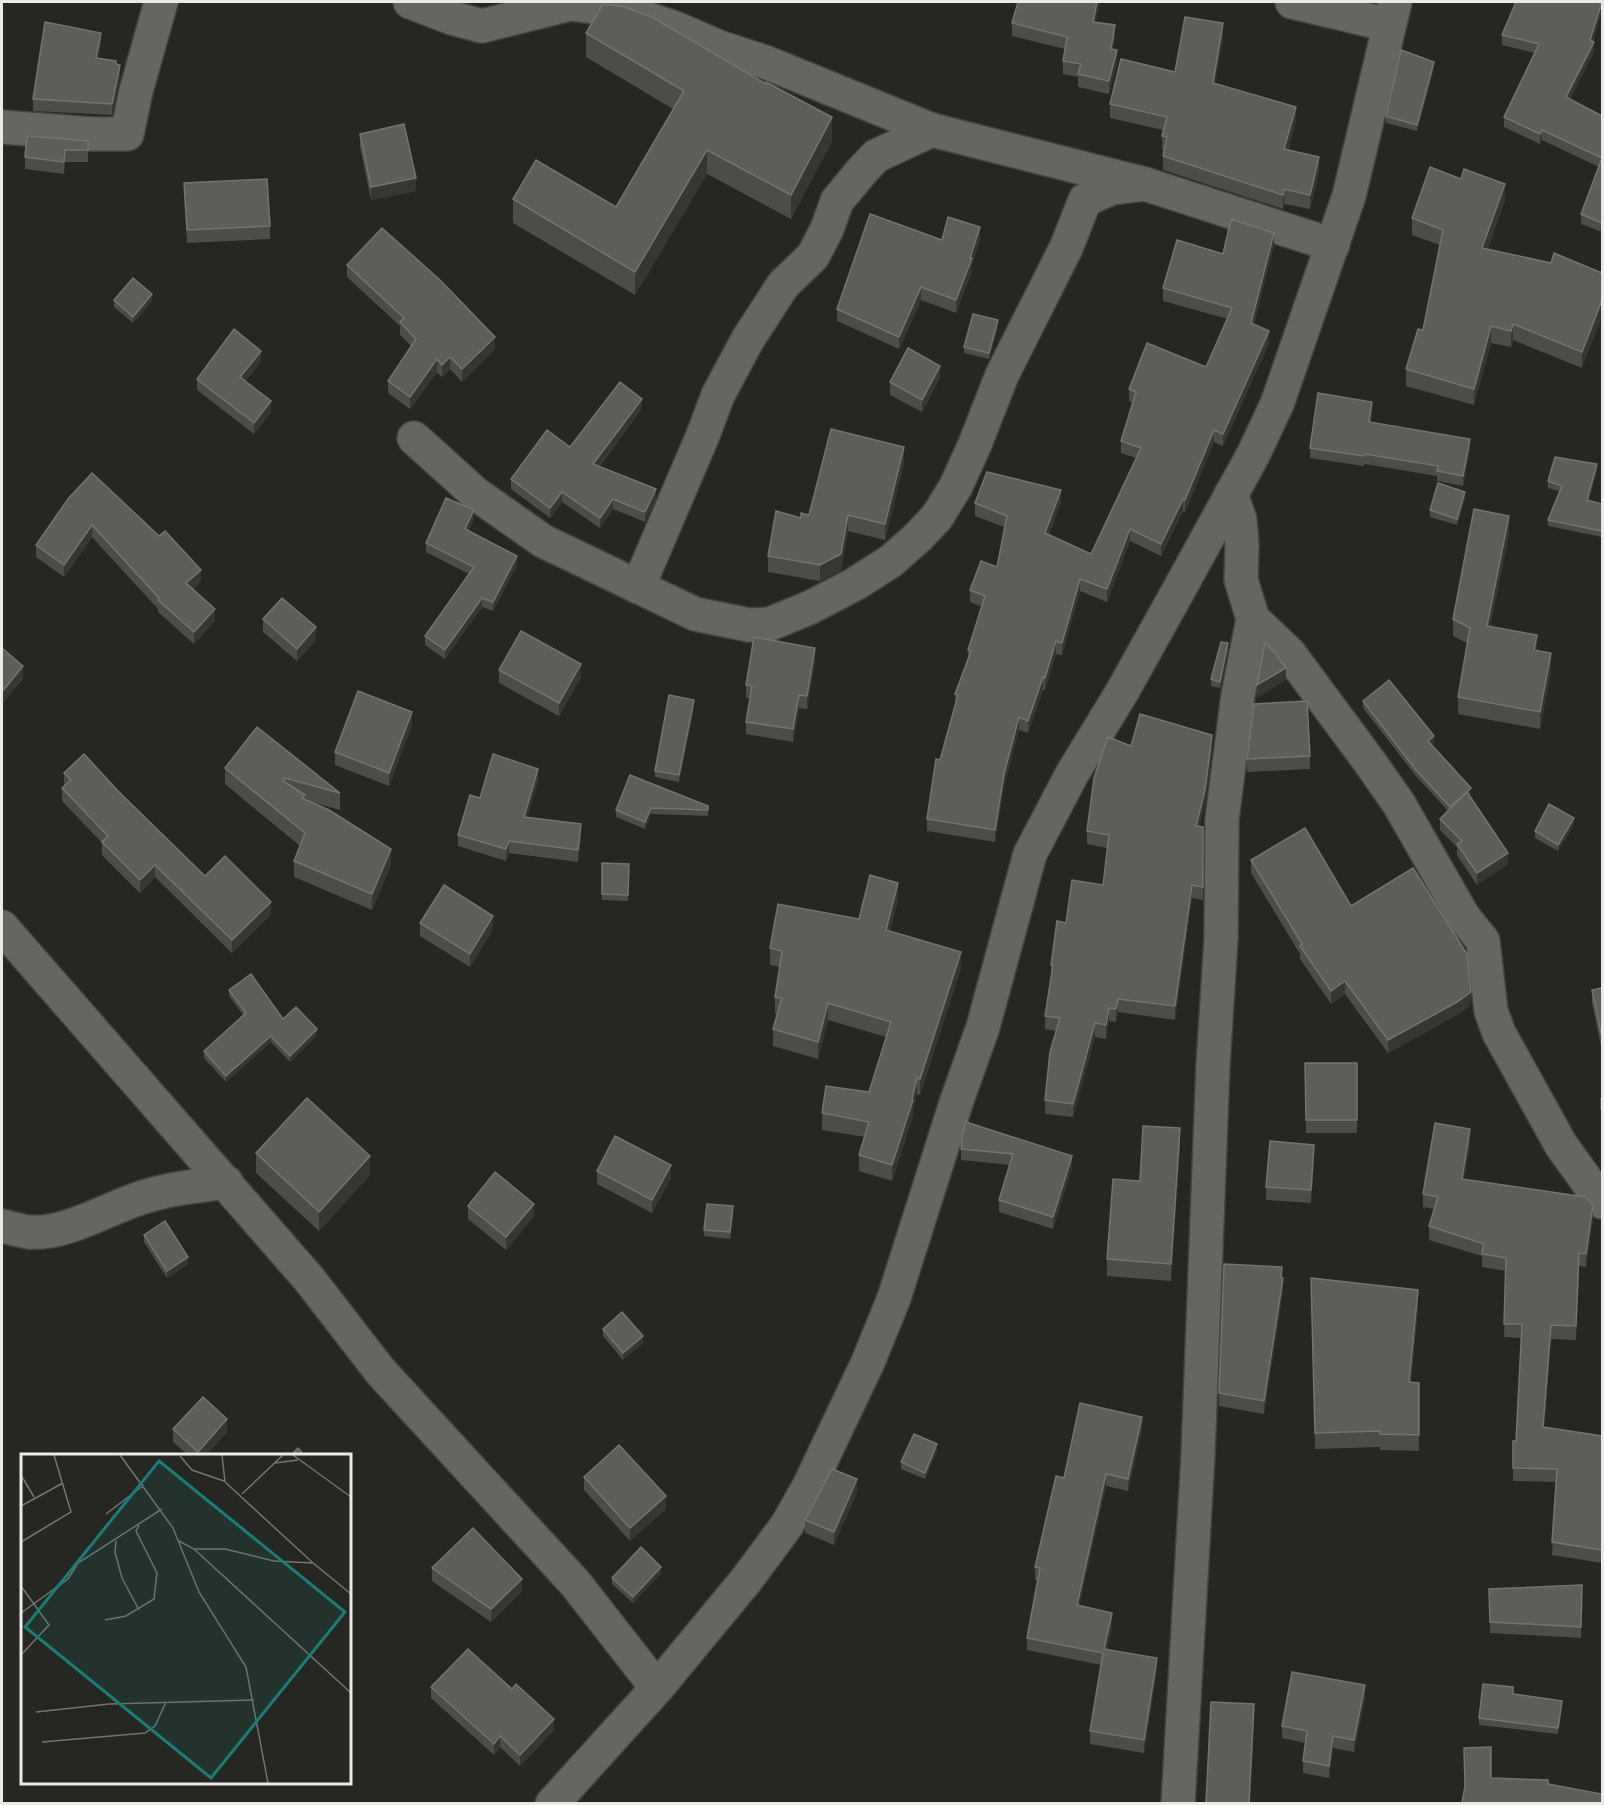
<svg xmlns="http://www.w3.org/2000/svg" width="1604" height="1805" font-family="'Space Grotesk',sans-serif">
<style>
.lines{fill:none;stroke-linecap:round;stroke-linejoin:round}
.street-casing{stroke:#434340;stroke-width:36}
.street{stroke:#666661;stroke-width:33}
.wall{fill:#4c4c48}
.shaded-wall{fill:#363632}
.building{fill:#5d5d59;stroke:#73736f;stroke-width:1.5}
.inset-road{fill:none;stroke:#747471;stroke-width:1.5}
.view{fill:#1a7c74;fill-opacity:0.15;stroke:#1a7c74;stroke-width:3}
.inset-edge{fill:none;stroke:#e9e9e7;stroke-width:3}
</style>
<rect width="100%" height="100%" fill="#262622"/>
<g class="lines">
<defs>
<g id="street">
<path d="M 410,2 L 452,18 L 482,26 L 570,4 L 625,11 L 675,28 L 719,47 L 765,62 L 932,130 L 1145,184 L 1333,245"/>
<path d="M 1292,2 L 1389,25"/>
<path d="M 2,127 L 93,134 L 127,134 L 136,91 L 161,2"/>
<path d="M 414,438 L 476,494 L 543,541 L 695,614 L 749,625 L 770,624 L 811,607 L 855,584 L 891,561 L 917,538 L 937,517 L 956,486 L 975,444 L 1002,375 L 1066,248 L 1085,200 L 1112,188 L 1145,184"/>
<path d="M 638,587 L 703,435 L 718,395 L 748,339 L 783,285 L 813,256 L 827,229 L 837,201 L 861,172 L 876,156 L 932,130"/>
<path d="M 1253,619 L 1289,653 L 1369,761 L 1399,804 L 1463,916 L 1483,941 L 1491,1011 L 1499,1033 L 1561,1145 L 1602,1202"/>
<path d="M 2,927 L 309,1279 L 381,1372 L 575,1583 L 657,1688"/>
<path d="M 2,1226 C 10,1228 20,1231 29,1232 C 64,1235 103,1211 135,1200 C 164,1189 195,1186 226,1182"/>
<path d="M 552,1804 L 657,1688 L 747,1579 L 787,1525 L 809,1486 L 868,1362 L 894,1298 L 956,1103 L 983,1027 L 1030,854 L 1072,774 L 1122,692 L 1181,586 L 1253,455 L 1277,404 L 1349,196 L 1395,2"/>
<path d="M 1178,1804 L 1198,1455 L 1213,1065 L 1221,939 L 1222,819 L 1238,695 L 1253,619 L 1241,580 L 1242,546 L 1240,520 L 1231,494"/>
</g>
</defs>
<use href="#street" class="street-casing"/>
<use href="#street" class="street"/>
</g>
<g class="wall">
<path d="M 1100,2 L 1095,22 L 1115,38 L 1113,49 L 1117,63 L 1109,94 L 1078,87 L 1078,77 L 1063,74 L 1063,61 L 1065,49 L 1012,36 L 1012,23 Z"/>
<path d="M 586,33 L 832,141 L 791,219 L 707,174 L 635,295 L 513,223 L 513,199 L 616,207 L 673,109 L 586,57 Z"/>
<path d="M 1502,35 L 1593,42 L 1594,52 L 1570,99 L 1602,116 L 1602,232 L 1581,224 L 1581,214 L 1599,167 L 1542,140 L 1540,144 L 1504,127 L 1504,117 L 1535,53 L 1502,45 Z"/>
<path d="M 1223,38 L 1215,83 L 1296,121 L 1288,150 L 1319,171 L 1310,209 L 1284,204 L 1283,209 L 1163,170 L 1163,156 L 1164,151 L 1162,150 L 1162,136 L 1163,130 L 1110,118 L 1110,104 L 1175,72 Z"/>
<path d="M 101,44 L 98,58 L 116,64 L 120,77 L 112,115 L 33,111 L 33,99 Z"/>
<path d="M 1434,68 L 1417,131 L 1386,123 L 1386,116 Z"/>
<path d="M 360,134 L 416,191 L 371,200 L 360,147 Z"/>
<path d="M 88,141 L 88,162 L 65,162 L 64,174 L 25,169 L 25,157 Z"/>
<path d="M 184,183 L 270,226 L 270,239 L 187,243 Z"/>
<path d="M 1505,200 L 1487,250 L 1602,273 L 1582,368 L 1513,340 L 1511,347 L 1491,343 L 1474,405 L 1406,386 L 1406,369 L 1423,330 L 1440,245 L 1412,235 L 1412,218 Z"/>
<path d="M 980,239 L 972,265 L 972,271 L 956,313 L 921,300 L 899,349 L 837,321 L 837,309 L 942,240 Z"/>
<path d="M 1274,245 L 1254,324 L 1269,343 L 1223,446 L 1214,442 L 1185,512 L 1183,511 L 1161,556 L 1130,541 L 1107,602 L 1080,591 L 1062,655 L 1056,654 L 1045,690 L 1043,690 L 1028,733 L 1019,730 L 1004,786 L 995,842 L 927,831 L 927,819 L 940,760 L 955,705 L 955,694 L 968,660 L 968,650 L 982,607 L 970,602 L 970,590 L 997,567 L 1004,527 L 975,516 L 975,503 L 1061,502 L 1049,535 L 1091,554 L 1136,458 L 1121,453 L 1121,441 L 1133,403 L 1129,401 L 1129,389 L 1206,367 L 1228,319 L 1163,301 L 1163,288 L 1223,254 Z"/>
<path d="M 347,265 L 495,349 L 462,382 L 450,369 L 442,377 L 437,372 L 410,409 L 388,393 L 388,381 L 411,346 L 400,335 L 400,326 L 347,277 Z"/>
<path d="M 114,300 L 152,301 L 133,323 L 114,307 Z"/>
<path d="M 998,327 L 989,359 L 964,353 L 964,347 Z"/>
<path d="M 261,362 L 245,381 L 271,412 L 254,434 L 197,390 L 197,379 Z"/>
<path d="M 940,378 L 922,412 L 890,395 L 890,382 Z"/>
<path d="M 642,408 L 599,467 L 656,498 L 645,522 L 613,509 L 600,528 L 562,502 L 550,518 L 511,489 L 511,479 Z"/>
<path d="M 1372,412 L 1371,422 L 1470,449 L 1463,486 L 1437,481 L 1437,476 L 1365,464 L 1364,466 L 1310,458 L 1310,448 Z"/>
<path d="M 904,463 L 885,540 L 848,531 L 841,570 L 820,581 L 768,572 L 768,556 L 801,518 L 809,515 Z"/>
<path d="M 1597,470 L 1589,501 L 1602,504 L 1602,537 L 1548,526 L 1548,520 L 1559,491 L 1548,488 L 1548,481 Z"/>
<path d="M 68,499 L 201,581 L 193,589 L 215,621 L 194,644 L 158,612 L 158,609 L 92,537 L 64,577 L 36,557 L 36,545 Z"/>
<path d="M 1465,499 L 1457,525 L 1430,517 L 1430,510 Z"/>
<path d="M 474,519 L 469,530 L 517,565 L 493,611 L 482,607 L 445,659 L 425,645 L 425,636 L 469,574 L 426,552 L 426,543 Z"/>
<path d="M 1509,534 L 1490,627 L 1537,651 L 1551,671 L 1540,729 L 1458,714 L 1458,697 L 1467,643 L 1453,636 L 1453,619 Z"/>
<path d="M 263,619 L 316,640 L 297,661 L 263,632 Z"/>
<path d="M 1228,650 L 1220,688 L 1211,686 L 1211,679 Z"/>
<path d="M 815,661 L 807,709 L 799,708 L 793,742 L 746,734 L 746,722 L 750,698 L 746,698 L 746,685 Z"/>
<path d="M 499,670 L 581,677 L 559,716 L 499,683 Z"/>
<path d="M 1363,701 L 1434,743 L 1431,744 L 1471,794 L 1469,796 L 1508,864 L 1477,885 L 1457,855 L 1457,847 L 1440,830 L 1440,819 L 1448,811 L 1416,776 L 1363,708 Z"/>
<path d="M 694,707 L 679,782 L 655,777 L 655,771 Z"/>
<path d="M 412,725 L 389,786 L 335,765 L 335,752 Z"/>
<path d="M 257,727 L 340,793 L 340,810 L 308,801 L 391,865 L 372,910 L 294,877 L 294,861 L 300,846 L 225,784 L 225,768 Z"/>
<path d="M 1131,746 L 1212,749 L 1205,804 L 1199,826 L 1203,827 L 1203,900 L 1192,898 L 1175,1020 L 1118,1012 L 1116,1022 L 1109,1021 L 1106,1039 L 1095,1037 L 1073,1117 L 1045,1114 L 1045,1100 L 1056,1031 L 1045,1029 L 1045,1016 L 1051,977 L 1051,965 L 1066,923 L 1103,885 L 1107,848 L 1087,844 L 1087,831 Z"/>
<path d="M 1310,756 L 1310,769 L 1247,772 L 1247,759 Z"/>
<path d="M 64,773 L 119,792 L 205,876 L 271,914 L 232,953 L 155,877 L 140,893 L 102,855 L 102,843 L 62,801 L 62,788 L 64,786 Z"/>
<path d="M 630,775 L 708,806 L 708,816 L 651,814 L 645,829 L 616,817 L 616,810 Z"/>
<path d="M 538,781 L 527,817 L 581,836 L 578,862 L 509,853 L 506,861 L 458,846 L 458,835 L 480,798 Z"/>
<path d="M 1574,824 L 1558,851 L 1535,838 L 1535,831 Z"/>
<path d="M 1251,860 L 1351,906 L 1471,1005 L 1457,1015 L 1388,1053 L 1345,994 L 1331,1004 L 1300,959 L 1300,954 L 1251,873 Z"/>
<path d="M 602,863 L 629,864 L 628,901 L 602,900 Z"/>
<path d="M 898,899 L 890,931 L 961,968 L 920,1095 L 917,1094 L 913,1109 L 913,1116 L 892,1181 L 859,1171 L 859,1155 L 865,1137 L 822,1130 L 822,1113 L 869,1092 L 886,1037 L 828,1020 L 818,1059 L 773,1046 L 773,1029 L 777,1014 L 775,1013 L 775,997 L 780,967 L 770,965 L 770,948 L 859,919 Z"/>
<path d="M 420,923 L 493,929 L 470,967 L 420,936 Z"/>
<path d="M 1602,988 L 1602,1051 L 1592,1003 L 1592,990 Z"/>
<path d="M 229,990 L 283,1019 L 317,1035 L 290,1062 L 271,1042 L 226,1082 L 204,1058 L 204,1051 L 244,1016 L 229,996 Z"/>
<path d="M 1305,1063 L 1357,1063 L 1357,1133 L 1306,1133 Z"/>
<path d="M 1600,1097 L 1602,1097 L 1602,1116 L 1600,1108 Z"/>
<path d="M 966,1122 L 1072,1167 L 1053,1229 L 999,1212 L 999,1200 L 1010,1165 L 961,1160 L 961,1149 Z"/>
<path d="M 1470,1143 L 1464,1179 L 1593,1218 L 1586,1267 L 1579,1266 L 1576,1340 L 1551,1339 L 1544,1427 L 1602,1436 L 1602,1563 L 1552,1555 L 1556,1482 L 1513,1481 L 1513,1441 L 1516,1441 L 1521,1338 L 1504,1337 L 1506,1271 L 1482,1267 L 1482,1256 L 1429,1240 L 1429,1226 L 1434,1209 L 1423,1207 L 1423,1194 Z"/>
<path d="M 1180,1145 L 1171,1281 L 1107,1276 L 1107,1259 L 1140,1181 Z"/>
<path d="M 256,1153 L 370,1175 L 319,1231 L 256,1173 Z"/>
<path d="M 1314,1158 L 1311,1203 L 1266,1200 L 1266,1187 Z"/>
<path d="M 597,1171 L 671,1178 L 652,1213 L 597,1184 Z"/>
<path d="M 468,1206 L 534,1216 L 506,1250 L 468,1219 Z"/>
<path d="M 733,1213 L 730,1239 L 704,1236 L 704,1230 Z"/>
<path d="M 144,1235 L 188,1264 L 167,1278 L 144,1242 Z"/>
<path d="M 1282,1278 L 1283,1291 L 1264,1414 L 1219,1406 L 1219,1393 Z"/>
<path d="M 1311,1278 L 1418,1306 L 1411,1382 L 1419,1383 L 1419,1451 L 1380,1450 L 1380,1447 L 1315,1449 Z"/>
<path d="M 603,1329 L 643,1343 L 623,1360 L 603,1336 Z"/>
<path d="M 173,1429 L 227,1432 L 206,1455 L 188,1455 L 173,1442 Z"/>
<path d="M 1142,1430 L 1128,1491 L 1106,1486 L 1079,1606 L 1112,1626 L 1107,1649 L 1157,1670 L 1144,1753 L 1090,1744 L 1090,1731 L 1101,1665 L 1027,1650 L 1027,1638 L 1038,1580 L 1035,1580 L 1035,1567 L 1064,1478 Z"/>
<path d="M 937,1451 L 925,1479 L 901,1469 L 901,1462 Z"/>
<path d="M 584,1477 L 666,1509 L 630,1541 L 584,1490 Z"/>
<path d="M 857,1492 L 834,1545 L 805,1533 L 805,1520 Z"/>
<path d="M 432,1568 L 522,1591 L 491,1622 L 432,1581 Z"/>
<path d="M 661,1573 L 633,1603 L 612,1584 L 612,1578 Z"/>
<path d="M 1489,1589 L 1582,1596 L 1581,1638 L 1490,1633 Z"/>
<path d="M 431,1687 L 554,1730 L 520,1766 L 500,1747 L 494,1755 L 431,1698 Z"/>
<path d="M 1513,1694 L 1562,1708 L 1558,1734 L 1479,1725 L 1479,1718 Z"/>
<path d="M 1365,1698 L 1354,1752 L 1333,1748 L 1329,1778 L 1303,1773 L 1303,1761 L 1305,1743 L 1282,1738 L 1282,1726 Z"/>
</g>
<g class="shaded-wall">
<path d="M 1097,2 L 1100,2 L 1093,35 L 1093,22 Z"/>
<path d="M 1602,2 L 1602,11 L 1592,47 L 1594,42 L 1594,52 L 1566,107 L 1566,97 L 1590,40 Z"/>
<path d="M 1223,23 L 1223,38 L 1213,97 L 1213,83 Z"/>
<path d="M 1115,25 L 1115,38 L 1111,62 L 1111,49 Z"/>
<path d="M 101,33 L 101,44 L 96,70 L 96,58 Z"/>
<path d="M 1117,50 L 1117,63 L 1109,94 L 1109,81 Z"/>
<path d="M 1434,62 L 1434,68 L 1417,131 L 1417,125 Z"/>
<path d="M 120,65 L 120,77 L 112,115 L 112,104 Z"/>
<path d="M 1296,107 L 1296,121 L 1284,164 L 1284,149 Z"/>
<path d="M 832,117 L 832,141 L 791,219 L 791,195 Z"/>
<path d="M 1542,130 L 1542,140 L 1540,144 L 1540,134 Z"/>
<path d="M 65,150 L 65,162 L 64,174 L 64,162 Z"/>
<path d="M 707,150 L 707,174 L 635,295 L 635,272 Z"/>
<path d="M 1319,157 L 1319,171 L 1310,209 L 1310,195 Z"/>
<path d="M 416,178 L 416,191 L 371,200 L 371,187 Z"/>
<path d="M 1505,184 L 1505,200 L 1482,265 L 1482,248 Z"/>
<path d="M 1284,189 L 1284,204 L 1283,209 L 1283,195 Z"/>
<path d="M 980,227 L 980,239 L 972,265 L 972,271 L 956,313 L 956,300 Z"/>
<path d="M 1274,233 L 1274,245 L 1251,335 L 1251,323 Z"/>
<path d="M 921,287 L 921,300 L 899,349 L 899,337 Z"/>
<path d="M 152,294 L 152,301 L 133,323 L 133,317 Z"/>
<path d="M 1602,300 L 1602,317 L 1582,368 L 1582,352 Z"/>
<path d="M 998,320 L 998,327 L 989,359 L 989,353 Z"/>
<path d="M 1513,324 L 1513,340 L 1511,347 L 1511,331 Z"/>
<path d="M 1491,326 L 1491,343 L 1474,405 L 1474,389 Z"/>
<path d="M 1269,331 L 1269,343 L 1223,446 L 1223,434 Z"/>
<path d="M 495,337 L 495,349 L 462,382 L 462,369 Z"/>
<path d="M 261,351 L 261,362 L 240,388 L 240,377 Z"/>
<path d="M 450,357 L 450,369 L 442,377 L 442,365 Z"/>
<path d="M 437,359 L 437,372 L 410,409 L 410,397 Z"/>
<path d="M 940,366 L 940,378 L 922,412 L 922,400 Z"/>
<path d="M 642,399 L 642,408 L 593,474 L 593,464 Z"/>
<path d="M 271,401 L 271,412 L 254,434 L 254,423 Z"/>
<path d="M 1372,402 L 1372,412 L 1369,432 L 1369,422 Z"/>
<path d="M 1214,430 L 1214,442 L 1185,512 L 1185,500 Z"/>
<path d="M 1470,439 L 1470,449 L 1463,486 L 1463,476 Z"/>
<path d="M 904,447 L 904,463 L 885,540 L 885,524 Z"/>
<path d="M 1597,464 L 1597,470 L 1587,507 L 1587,500 Z"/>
<path d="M 656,489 L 656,498 L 645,522 L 645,512 Z"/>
<path d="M 1061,490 L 1061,502 L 1045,545 L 1045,533 Z"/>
<path d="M 562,492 L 562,502 L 550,518 L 550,508 Z"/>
<path d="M 1465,492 L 1465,499 L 1457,525 L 1457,519 Z"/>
<path d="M 613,499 L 613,509 L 600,528 L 600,518 Z"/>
<path d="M 1183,499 L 1183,511 L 1161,556 L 1161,544 Z"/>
<path d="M 474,510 L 474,519 L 465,538 L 465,529 Z"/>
<path d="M 848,515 L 848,531 L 841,570 L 820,581 L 820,565 Z"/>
<path d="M 1509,516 L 1509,534 L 1487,643 L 1487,626 Z"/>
<path d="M 92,525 L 92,537 L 64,577 L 64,565 Z"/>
<path d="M 1130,529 L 1130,541 L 1107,602 L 1107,589 Z"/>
<path d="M 517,556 L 517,565 L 493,611 L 493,602 Z"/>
<path d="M 201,570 L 201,581 L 186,595 L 186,583 Z"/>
<path d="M 1080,579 L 1080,591 L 1062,655 L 1062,643 Z"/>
<path d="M 482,598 L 482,607 L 445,659 L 445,650 Z"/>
<path d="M 215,609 L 215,621 L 194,644 L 194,632 Z"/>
<path d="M 316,627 L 316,640 L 297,661 L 297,649 Z"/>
<path d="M 1537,635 L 1537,652 L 1534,650 Z"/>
<path d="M 1056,641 L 1056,654 L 1045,690 L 1045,678 Z"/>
<path d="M 1228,643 L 1228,650 L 1220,688 L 1220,682 Z"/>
<path d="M 815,648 L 815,661 L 807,709 L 807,696 Z"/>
<path d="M 1551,653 L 1551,671 L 1540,729 L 1540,712 Z"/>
<path d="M 581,664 L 581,677 L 559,716 L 559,703 Z"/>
<path d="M 23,666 L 23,679 L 2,705 L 2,692 Z"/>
<path d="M 1286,668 L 1286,680 L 1257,698 L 1257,685 Z"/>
<path d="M 1043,677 L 1043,690 L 1028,733 L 1028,721 Z"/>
<path d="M 799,695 L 799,708 L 793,742 L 793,729 Z"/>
<path d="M 694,700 L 694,707 L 679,782 L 679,775 Z"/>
<path d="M 412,712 L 412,725 L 389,786 L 389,773 Z"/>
<path d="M 1019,717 L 1019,730 L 1004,786 L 995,842 L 995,830 L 1004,774 Z"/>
<path d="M 1212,735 L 1212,749 L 1205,804 L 1196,839 L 1196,826 Z"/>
<path d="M 1434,736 L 1434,743 L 1428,747 L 1428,741 Z"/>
<path d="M 538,769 L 538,781 L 524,828 L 524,817 Z"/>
<path d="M 1471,788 L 1471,794 L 1450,813 L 1450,807 Z"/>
<path d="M 651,808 L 651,814 L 645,829 L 645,822 Z"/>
<path d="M 1574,818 L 1574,824 L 1558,851 L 1558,845 Z"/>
<path d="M 581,824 L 581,836 L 578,862 L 578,850 Z"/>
<path d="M 509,841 L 509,853 L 506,861 L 506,849 Z"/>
<path d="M 391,849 L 391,865 L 372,910 L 372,894 Z"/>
<path d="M 1508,853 L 1508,864 L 1477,885 L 1477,873 Z"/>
<path d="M 155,865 L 155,877 L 140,893 L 140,880 Z"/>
<path d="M 898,883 L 898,899 L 886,946 L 886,930 Z"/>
<path d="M 1192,885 L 1192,898 L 1175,1020 L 1175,1006 Z"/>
<path d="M 271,902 L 271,914 L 232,953 L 232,940 Z"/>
<path d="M 493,916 L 493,929 L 470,967 L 470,954 Z"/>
<path d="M 961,952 L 961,968 L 920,1095 L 920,1079 Z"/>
<path d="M 1345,981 L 1345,994 L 1331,1004 L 1331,991 Z"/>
<path d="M 1471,992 L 1471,1005 L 1457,1015 L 1388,1053 L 1388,1040 Z"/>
<path d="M 1118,999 L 1118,1012 L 1116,1022 L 1116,1009 Z"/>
<path d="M 828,1003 L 828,1020 L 818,1059 L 818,1042 Z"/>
<path d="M 1109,1008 L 1109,1021 L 1106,1039 L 1106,1025 Z"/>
<path d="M 1095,1023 L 1095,1037 L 1073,1117 L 1073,1104 Z"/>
<path d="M 317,1029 L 317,1035 L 290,1062 L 290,1056 Z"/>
<path d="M 271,1036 L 271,1042 L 226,1082 L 226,1076 Z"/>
<path d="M 917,1078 L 917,1094 L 913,1109 L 913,1116 L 892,1181 L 892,1165 L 912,1099 Z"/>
<path d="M 1180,1128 L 1180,1145 L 1171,1281 L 1171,1264 Z"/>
<path d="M 1470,1129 L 1470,1143 L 1462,1192 L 1462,1179 Z"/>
<path d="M 1314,1145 L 1314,1158 L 1311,1203 L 1311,1190 Z"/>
<path d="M 370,1156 L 370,1175 L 319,1231 L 319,1212 Z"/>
<path d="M 1072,1156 L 1072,1167 L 1053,1229 L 1053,1217 Z"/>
<path d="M 671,1165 L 671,1178 L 652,1213 L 652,1200 Z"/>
<path d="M 534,1204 L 534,1216 L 506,1250 L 506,1237 Z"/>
<path d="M 1593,1205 L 1593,1218 L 1586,1267 L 1586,1254 Z"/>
<path d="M 188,1257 L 188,1264 L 167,1278 L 167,1271 Z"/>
<path d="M 1283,1278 L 1283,1291 L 1264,1414 L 1264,1401 Z"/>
<path d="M 1418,1290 L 1418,1306 L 1409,1398 L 1409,1382 Z"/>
<path d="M 1551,1325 L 1551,1339 L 1543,1440 L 1543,1427 Z"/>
<path d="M 643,1336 L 643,1343 L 623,1360 L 623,1353 Z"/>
<path d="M 1142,1417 L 1142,1430 L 1128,1491 L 1128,1479 Z"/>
<path d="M 227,1419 L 227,1432 L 206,1455 L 198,1455 L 198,1452 Z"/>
<path d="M 937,1444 L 937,1451 L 925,1479 L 925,1473 Z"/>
<path d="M 1106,1474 L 1106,1486 L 1077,1618 L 1077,1605 Z"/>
<path d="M 857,1479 L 857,1492 L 834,1545 L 834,1532 Z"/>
<path d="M 666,1496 L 666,1509 L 630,1541 L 630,1528 Z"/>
<path d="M 661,1567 L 661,1573 L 633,1603 L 633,1597 Z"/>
<path d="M 522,1579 L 522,1591 L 491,1622 L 491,1609 Z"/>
<path d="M 1112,1613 L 1112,1626 L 1104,1661 L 1104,1649 Z"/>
<path d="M 1157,1658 L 1157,1670 L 1144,1753 L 1144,1740 Z"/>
<path d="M 1365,1685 L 1365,1698 L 1354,1752 L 1354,1740 Z"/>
<path d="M 1562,1701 L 1562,1708 L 1558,1734 L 1558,1728 Z"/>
<path d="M 1254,1704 L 1254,1723 L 1250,1803 L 1249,1803 Z"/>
<path d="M 554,1719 L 554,1730 L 520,1766 L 520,1755 Z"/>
<path d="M 500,1736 L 500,1747 L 494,1755 L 494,1744 Z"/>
<path d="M 1333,1736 L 1333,1748 L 1329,1778 L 1329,1766 Z"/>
</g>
<g class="building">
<path d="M 1018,2 L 1097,2 L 1093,22 L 1115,25 L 1111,49 L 1117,50 L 1109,81 L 1078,74 L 1081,64 L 1063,61 L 1067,37 L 1012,23 Z"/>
<path d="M 1516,2 L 1602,2 L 1590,40 L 1594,42 L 1566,97 L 1602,116 L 1602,223 L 1581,214 L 1602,158 L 1542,130 L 1540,134 L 1504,117 L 1539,44 L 1502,35 Z"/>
<path d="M 603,4 L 621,6 L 652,17 L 766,84 L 766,82 L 832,117 L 791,195 L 707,150 L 635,272 L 513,199 L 536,160 L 616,207 L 684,91 L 586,33 Z"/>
<path d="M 1185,17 L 1223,23 L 1213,83 L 1296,107 L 1284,149 L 1319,157 L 1310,195 L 1284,189 L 1283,195 L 1163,156 L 1167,137 L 1162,136 L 1167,117 L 1110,104 L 1121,59 L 1175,72 Z"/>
<path d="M 45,22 L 101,33 L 96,58 L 116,61 L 116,64 L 120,65 L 112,104 L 33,99 Z"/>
<path d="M 1401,50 L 1434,62 L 1417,125 L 1386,116 Z"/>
<path d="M 404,124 L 416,178 L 371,187 L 360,134 Z"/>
<path d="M 27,136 L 88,141 L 88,150 L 65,150 L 64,162 L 25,157 Z"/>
<path d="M 1430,167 L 1461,179 L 1464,169 L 1505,184 L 1482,248 L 1551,263 L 1554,253 L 1602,273 L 1602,300 L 1582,352 L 1513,324 L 1511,331 L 1491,326 L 1474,389 L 1406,369 L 1418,329 L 1423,330 L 1443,230 L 1412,218 Z"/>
<path d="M 267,179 L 270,226 L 187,230 L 184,183 Z"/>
<path d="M 870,214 L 942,240 L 948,217 L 980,227 L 970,258 L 972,258 L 956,300 L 921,287 L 899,337 L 837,309 Z"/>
<path d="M 1231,219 L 1274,233 L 1251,323 L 1269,331 L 1223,434 L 1214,430 L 1185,500 L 1183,499 L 1161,544 L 1130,529 L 1107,589 L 1080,579 L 1062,643 L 1056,641 L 1045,678 L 1043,677 L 1028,721 L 1019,717 L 1004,774 L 995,830 L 927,819 L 936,759 L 940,760 L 958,695 L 955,694 L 971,651 L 968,650 L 985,596 L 970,590 L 981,561 L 997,567 L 1007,516 L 975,503 L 987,472 L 1061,490 L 1045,533 L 1091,554 L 1141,448 L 1121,441 L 1136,392 L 1129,389 L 1147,343 L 1206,367 L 1232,308 L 1163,288 L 1177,240 L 1223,254 Z"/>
<path d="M 382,228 L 441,281 L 495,337 L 462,369 L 450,357 L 442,365 L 437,359 L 410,397 L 388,381 L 416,339 L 400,322 L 404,318 L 347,265 Z"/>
<path d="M 133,278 L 152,294 L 133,317 L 114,300 Z"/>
<path d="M 973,314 L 998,320 L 989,353 L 964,347 Z"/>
<path d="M 234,329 L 261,351 L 240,377 L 271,401 L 254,423 L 197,379 Z"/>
<path d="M 908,348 L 940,366 L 922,400 L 890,382 Z"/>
<path d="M 620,382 L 642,399 L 593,464 L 656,489 L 645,512 L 613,499 L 600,518 L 562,492 L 550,508 L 511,479 L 547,430 L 570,447 Z"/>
<path d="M 1318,393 L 1372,402 L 1369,422 L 1470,439 L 1463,476 L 1437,471 L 1438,466 L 1365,454 L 1364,456 L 1310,448 Z"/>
<path d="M 831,429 L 904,447 L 885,524 L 848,515 L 841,554 L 820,565 L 768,556 L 776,511 L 801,518 L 801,513 L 809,515 Z"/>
<path d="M 1555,457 L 1597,464 L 1587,500 L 1602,504 L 1602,531 L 1548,520 L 1562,486 L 1548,481 Z"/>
<path d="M 92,473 L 159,536 L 165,531 L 201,570 L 186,583 L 215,609 L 194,632 L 158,600 L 159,598 L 92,525 L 64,565 L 36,545 L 68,499 Z"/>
<path d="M 1438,483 L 1465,492 L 1457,519 L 1430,510 Z"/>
<path d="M 446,498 L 474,510 L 465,529 L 517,556 L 493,602 L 482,598 L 445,650 L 425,636 L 474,567 L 426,543 Z"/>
<path d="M 1474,509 L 1509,516 L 1487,626 L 1537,635 L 1534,650 L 1551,653 L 1540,712 L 1458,697 L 1470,628 L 1453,619 Z"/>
<path d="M 282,598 L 316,627 L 297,649 L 263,619 Z"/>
<path d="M 521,631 L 581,664 L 559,703 L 499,670 Z"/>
<path d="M 754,637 L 815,648 L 807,696 L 799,695 L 793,729 L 746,722 L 752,686 L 746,685 Z"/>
<path d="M 1221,642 L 1228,643 L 1220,682 L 1211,679 Z"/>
<path d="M 1265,643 L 1275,653 L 1286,668 L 1257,685 Z"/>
<path d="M 2,648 L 23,666 L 2,692 Z"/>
<path d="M 1389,680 L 1434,736 L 1428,741 L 1471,788 L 1450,807 L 1416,770 L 1363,701 Z"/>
<path d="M 358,691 L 412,712 L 389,773 L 335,752 Z"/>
<path d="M 669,695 L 694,700 L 679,775 L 655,771 Z"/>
<path d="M 1307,701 L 1310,756 L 1247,759 L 1254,704 Z"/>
<path d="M 1140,714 L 1212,735 L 1205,790 L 1196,826 L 1203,827 L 1203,887 L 1192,885 L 1175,1006 L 1118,999 L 1116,1009 L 1109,1008 L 1106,1025 L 1095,1023 L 1073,1104 L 1045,1100 L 1050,1052 L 1060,1018 L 1045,1016 L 1053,965 L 1051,965 L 1057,921 L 1066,923 L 1072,880 L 1103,885 L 1109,835 L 1087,831 L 1094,778 L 1108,737 L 1131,746 Z"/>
<path d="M 257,727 L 340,793 L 285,778 L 283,781 L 305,795 L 302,798 L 329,810 L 391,849 L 372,894 L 294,861 L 305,833 L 225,768 Z"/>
<path d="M 84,754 L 119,792 L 205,876 L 225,856 L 271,902 L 232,940 L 155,865 L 140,880 L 102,842 L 108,836 L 62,788 L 71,780 L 64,773 Z"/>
<path d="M 493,754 L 538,769 L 524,817 L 581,824 L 578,850 L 509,841 L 506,849 L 458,835 L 470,795 L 480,798 Z"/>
<path d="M 630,775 L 708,806 L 708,810 L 651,808 L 645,822 L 616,810 Z"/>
<path d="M 1467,792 L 1508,853 L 1477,873 L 1457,844 L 1462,841 L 1440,819 Z"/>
<path d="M 1549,804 L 1574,818 L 1558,845 L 1535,831 Z"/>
<path d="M 1305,828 L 1351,906 L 1413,868 L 1467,954 L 1471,992 L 1457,1002 L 1388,1040 L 1345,981 L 1331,991 L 1300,946 L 1302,944 L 1251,860 Z"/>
<path d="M 602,863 L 629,864 L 628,895 L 602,894 Z"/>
<path d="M 870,875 L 898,883 L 886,930 L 961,952 L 920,1079 L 917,1078 L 912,1099 L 913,1100 L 892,1165 L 859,1155 L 869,1122 L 822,1113 L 826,1086 L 869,1092 L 891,1022 L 828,1003 L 818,1042 L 773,1029 L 782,998 L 775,997 L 782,951 L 770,948 L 778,904 L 859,919 Z"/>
<path d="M 444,885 L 493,916 L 470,954 L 420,923 Z"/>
<path d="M 251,974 L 283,1019 L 296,1007 L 317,1029 L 290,1056 L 271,1036 L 226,1076 L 204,1051 L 246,1013 L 229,990 Z"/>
<path d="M 1602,988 L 1602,1038 L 1592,990 Z"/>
<path d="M 1305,1063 L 1357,1063 L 1357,1120 L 1306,1120 Z"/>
<path d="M 307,1098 L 370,1156 L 319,1212 L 256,1153 Z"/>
<path d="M 966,1122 L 1072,1156 L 1053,1217 L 999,1200 L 1013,1154 L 961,1149 L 963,1133 Z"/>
<path d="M 1435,1123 L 1470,1129 L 1462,1179 L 1585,1197 L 1593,1205 L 1586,1254 L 1579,1253 L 1576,1326 L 1551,1325 L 1543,1427 L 1602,1436 L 1602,1550 L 1552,1542 L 1557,1469 L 1513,1468 L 1513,1441 L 1516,1441 L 1522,1324 L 1504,1324 L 1506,1258 L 1482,1254 L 1484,1244 L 1429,1226 L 1438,1197 L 1423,1194 Z"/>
<path d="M 1143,1126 L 1180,1128 L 1171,1264 L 1107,1259 L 1113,1179 L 1140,1181 Z"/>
<path d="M 615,1136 L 671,1165 L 652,1200 L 597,1171 Z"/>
<path d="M 1270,1141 L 1314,1145 L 1311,1190 L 1266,1187 Z"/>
<path d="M 495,1172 L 534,1204 L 506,1237 L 468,1206 Z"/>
<path d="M 707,1204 L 733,1206 L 730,1232 L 704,1230 Z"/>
<path d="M 165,1221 L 188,1257 L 167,1271 L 144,1235 Z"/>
<path d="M 1224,1264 L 1282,1267 L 1281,1278 L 1283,1278 L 1264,1401 L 1219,1393 Z"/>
<path d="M 1311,1278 L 1418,1290 L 1409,1382 L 1419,1383 L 1419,1435 L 1380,1434 L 1380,1431 L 1315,1433 Z"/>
<path d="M 622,1312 L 643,1336 L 623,1353 L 603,1329 Z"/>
<path d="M 203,1397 L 227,1419 L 198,1452 L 173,1429 Z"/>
<path d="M 1080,1403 L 1142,1417 L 1128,1479 L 1106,1474 L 1077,1605 L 1112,1613 L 1104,1649 L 1157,1658 L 1144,1740 L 1090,1731 L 1103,1653 L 1027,1638 L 1040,1568 L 1035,1567 L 1056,1476 L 1064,1478 Z"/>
<path d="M 914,1434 L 937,1444 L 925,1473 L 901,1462 Z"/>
<path d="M 619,1445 L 666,1496 L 630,1528 L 584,1477 Z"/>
<path d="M 298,1448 L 304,1455 L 291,1455 Z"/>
<path d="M 832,1469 L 857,1479 L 834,1532 L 805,1520 Z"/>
<path d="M 473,1528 L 522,1579 L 491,1609 L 432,1568 Z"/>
<path d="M 641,1547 L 661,1567 L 633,1597 L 612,1578 Z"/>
<path d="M 1582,1585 L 1581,1627 L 1490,1622 L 1489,1589 Z"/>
<path d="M 468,1649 L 512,1689 L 516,1684 L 554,1719 L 520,1755 L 500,1736 L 494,1744 L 431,1687 Z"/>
<path d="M 1292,1672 L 1365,1685 L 1354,1740 L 1333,1736 L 1329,1766 L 1303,1761 L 1307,1731 L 1282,1726 Z"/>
<path d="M 1483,1684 L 1513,1687 L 1513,1694 L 1562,1701 L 1558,1728 L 1479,1718 Z"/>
<path d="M 1211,1702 L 1254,1704 L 1249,1803 L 1206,1803 Z"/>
<path d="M 1491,1747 L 1491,1778 L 1548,1780 L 1548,1784 L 1602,1794 L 1602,1803 L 1462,1803 L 1465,1786 L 1464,1748 Z"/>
</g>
<g transform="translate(21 1454)">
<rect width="330" height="330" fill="#262622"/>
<path class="inset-road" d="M 99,1 L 152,74 L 178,138 L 225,213 L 247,329M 201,1 L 204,28 L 292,109M 272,1 L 330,43M 159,2 L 171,16 L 203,27M 254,9 L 277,6M 0,21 L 13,43M 221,40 L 262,1M 0,52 L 42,29M 85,60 L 123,31M 95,87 L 94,98 L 101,124 L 118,156M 158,87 L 173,95 L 330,239M 0,88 L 50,58 L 33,1M 173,95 L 204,95 L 253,107 L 292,109 L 330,140M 0,132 L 28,171 L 0,201M 0,159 L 47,125 L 57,109 L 141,55M 84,166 L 105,162 L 133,145 L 136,119 L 115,77 L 118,71M 15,258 L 88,250 L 233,246M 21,288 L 124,279 L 134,272 L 145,248"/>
<path class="view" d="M 138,7 L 324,158 L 190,324 L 4,173 Z"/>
<rect width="330" height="330" class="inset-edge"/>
</g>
<rect width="1604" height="1805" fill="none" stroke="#e9e9e7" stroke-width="6"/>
</svg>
